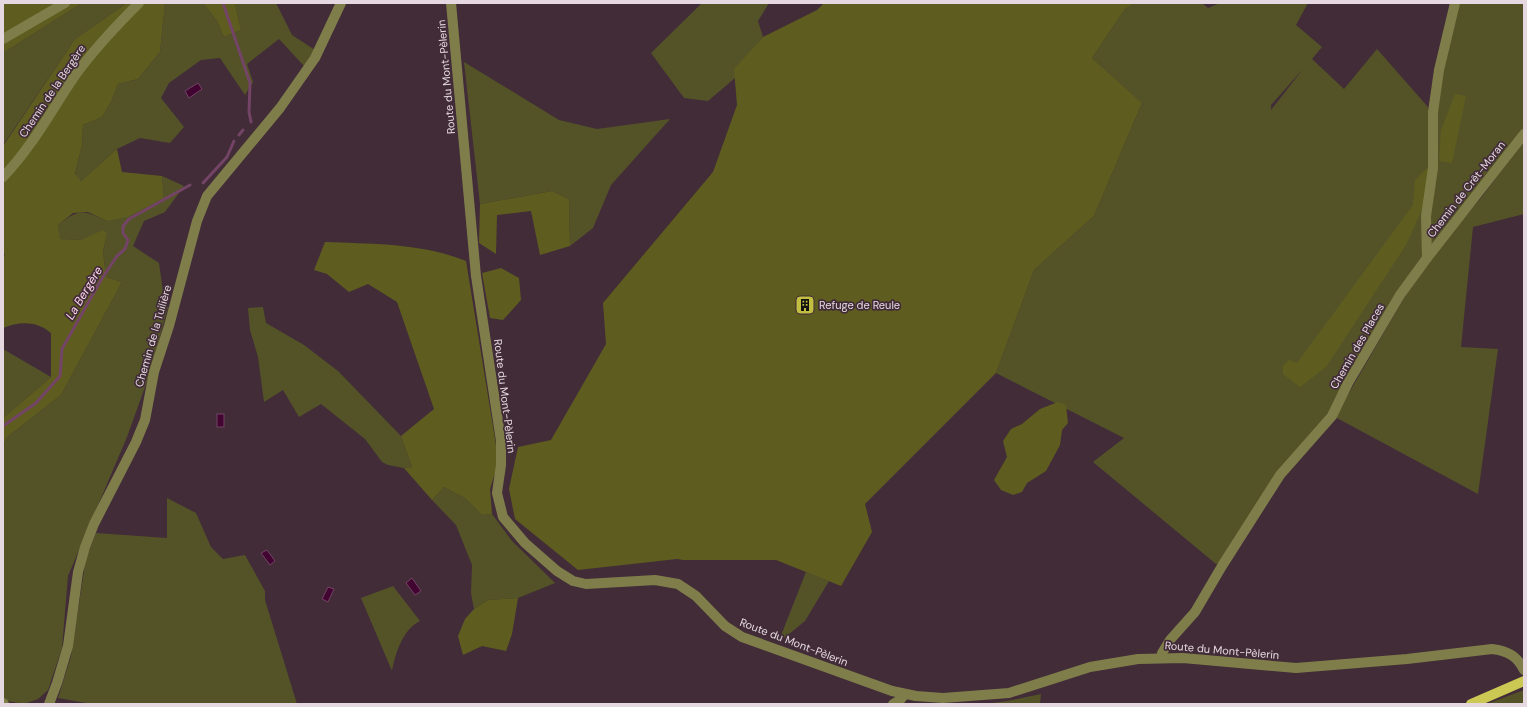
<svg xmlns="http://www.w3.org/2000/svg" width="1527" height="707" font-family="'DM Sans',sans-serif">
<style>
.green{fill:#545328;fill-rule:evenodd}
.forest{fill:#5e5d1f}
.water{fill:#420430;stroke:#734465}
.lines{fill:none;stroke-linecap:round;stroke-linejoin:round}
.stream{stroke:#734465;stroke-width:3}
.minor{stroke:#7f7e4a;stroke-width:10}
.major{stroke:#cbc853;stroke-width:10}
.labels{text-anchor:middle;stroke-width:3.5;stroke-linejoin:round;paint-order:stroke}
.street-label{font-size:11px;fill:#e6d8e0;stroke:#412c38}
.poi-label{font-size:11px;fill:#e6d8e0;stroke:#412c38;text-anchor:start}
.water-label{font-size:12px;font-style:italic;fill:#fed6ed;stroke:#412c38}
</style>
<rect width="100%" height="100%" fill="#412c38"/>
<g class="green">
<path d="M 82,3 L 127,3 L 75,39 L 3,145 L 3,53 Z"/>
<path d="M 165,3 L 203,3 L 217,21 L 224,37 L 241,30 L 235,3 L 276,3 L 292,35 L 315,50 L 304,66 L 279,39 L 247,64 L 253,82 L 245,95 L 220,58 L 201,60 L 169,83 L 161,98 L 184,127 L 170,143 L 140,138 L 117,149 L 81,181 L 75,175 L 82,145 L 83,125 L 102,117 L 112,100 L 118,84 L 138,79 L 160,52 Z"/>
<path d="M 702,3 L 769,3 L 758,21 L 763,37 L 735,69 L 735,78 L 708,101 L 684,98 L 651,53 Z"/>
<path d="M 1135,3 L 1202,3 L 1208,8 L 1220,3 L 1308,3 L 1296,25 L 1322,47 L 1312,59 L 1344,89 L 1377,49 L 1428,107 L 1430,122 L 1430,165 L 1423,256 L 1329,415 L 1221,563 L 1216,564 L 1093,462 L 1124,438 L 996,373 L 1034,270 L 1094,216 L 1142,103 L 1146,107 L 1092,58 L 1125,9 ZM 1303,69 L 1271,110 L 1271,105 Z"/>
<path d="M 1458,3 L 1524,3 L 1524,132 L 1430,248 L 1428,215 L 1437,108 L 1443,62 Z"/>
<path d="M 464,62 L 559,120 L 597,129 L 670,119 L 611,185 L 593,228 L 570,246 L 569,199 L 552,191 L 480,204 Z"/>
<path d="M 1524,141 L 1524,214 L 1473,227 L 1461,347 L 1498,349 L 1478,494 L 1335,417 L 1404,298 L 1447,238 L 1481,198 Z"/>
<path d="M 162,176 L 184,186 L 165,212 L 144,221 L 133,246 L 159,263 L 165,305 L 168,307 L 150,373 L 127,437 L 68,576 L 62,648 L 48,690 L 38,699 L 24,704 L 7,701 L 3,697 L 3,449 L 6,438 L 61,395 L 122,282 L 106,277 L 103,251 L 107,234 L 81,240 L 59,239 L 58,225 C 79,209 82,209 107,221 L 164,198 Z"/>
<path d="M 263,307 L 266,323 L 304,345 L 338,371 L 401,436 L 412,467 L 404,468 L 388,465 L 382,462 L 365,439 L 321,404 L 299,417 L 283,390 L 264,402 L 258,357 L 250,330 L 248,308 Z"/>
<path d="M 3,349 L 51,377 L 3,418 Z"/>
<path d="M 444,487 L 466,499 L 482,515 L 492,514 L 512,541 L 555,583 L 518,598 L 488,600 L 474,609 L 471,593 L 472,565 L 456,525 L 432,500 Z"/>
<path d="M 167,498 L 196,513 L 211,547 L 223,559 L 245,555 L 265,591 L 265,600 L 297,704 L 92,704 L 58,698 L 71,656 L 86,558 L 96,533 L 167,538 Z"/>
<path d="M 806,572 L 829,581 L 805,621 L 778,643 Z"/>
<path d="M 393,586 L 420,621 C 403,629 395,654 392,671 L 361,598 Z"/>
<path d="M 1524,690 L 1524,704 L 1487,704 Z"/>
<path d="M 1041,694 L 1040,704 L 984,704 L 1007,701 Z"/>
</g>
<g class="forest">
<path d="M 3,3 L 82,3 L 3,53 Z"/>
<path d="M 127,3 L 165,3 L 160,52 L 138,79 L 118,84 L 112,100 L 102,117 L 83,125 L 82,145 L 75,174 L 81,181 L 117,149 L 122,172 L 162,176 L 164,198 L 127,217 L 107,221 L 88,212 L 73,213 L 58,225 L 60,239 L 81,240 L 103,230 L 107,234 L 103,251 L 106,277 L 122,282 L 61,395 L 6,438 L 3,449 L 3,418 L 51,377 L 51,333 C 37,321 20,321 3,328 L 3,257 L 5,255 L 3,253 L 3,146 L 75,39 Z"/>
<path d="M 203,3 L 235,3 L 241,30 L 224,37 L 217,21 Z"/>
<path d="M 824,3 L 1135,3 L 1125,9 L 1092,58 L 1142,103 L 1094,216 L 1034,270 L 996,373 L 865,504 L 872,532 L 841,586 L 776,560 L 683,560 L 677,559 L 578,570 L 515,519 L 509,489 L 518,447 L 551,440 L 606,344 L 603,303 L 713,172 L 737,105 L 734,69 L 763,37 L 817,10 Z"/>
<path d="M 1455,94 L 1466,96 L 1452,163 L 1439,161 L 1441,130 Z"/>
<path d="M 1430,165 L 1424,205 L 1406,245 L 1326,367 L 1300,387 L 1283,374 L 1283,366 L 1289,360 L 1297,363 L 1413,205 L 1415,180 Z"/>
<path d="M 552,191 L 569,199 L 570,246 L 540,255 L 531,211 L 497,215 L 496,254 L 479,243 L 480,204 Z"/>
<path d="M 325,242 C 372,244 422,243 466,261 L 496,445 L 497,467 L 490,489 L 492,514 L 482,515 L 466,499 L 444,487 L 432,500 L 404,468 L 412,467 L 401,436 L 434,409 L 397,302 L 368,284 L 349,292 L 327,274 L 314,270 Z"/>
<path d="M 501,268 L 519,278 L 521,300 L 503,320 L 490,318 L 482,273 Z"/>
<path d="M 1058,402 L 1066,405 L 1068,423 L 1062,430 L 1060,445 L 1046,471 L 1027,483 L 1022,492 L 1013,495 L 1001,490 L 994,480 L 1007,457 L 1003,441 L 1011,429 L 1022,424 L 1040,409 Z"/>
<path d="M 518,598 L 512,634 L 506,651 L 482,646 L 463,655 L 458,636 L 465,619 L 474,609 L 488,600 Z"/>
</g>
<g class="water">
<path d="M 198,83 L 202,89 L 189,98 L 185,91 Z"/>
<rect x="217" y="414" width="7" height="13"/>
<path d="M 267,550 L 275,561 L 270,565 L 261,553 Z"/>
<path d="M 412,578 L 421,591 L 415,595 L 406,583 Z"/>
<path d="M 328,587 L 334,589 L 328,602 L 322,599 Z"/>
</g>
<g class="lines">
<g class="stream">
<path d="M 223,3 L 250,83 L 249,112 L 251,122"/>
<path d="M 239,135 L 243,130"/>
<path d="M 203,183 L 227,157 L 234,141"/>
<path d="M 3,426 L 36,403 L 60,376 L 62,349 L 101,280 L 117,256 L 125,249 L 128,240 L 123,233 L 123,226 L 129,219 L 190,185"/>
</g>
<g class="minor">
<path d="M 451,3 L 476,276 L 501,441 L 501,465 L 497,493 L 503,517 L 525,543 L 557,571 L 573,581 L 586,584 L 655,580 L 678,584 L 696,596 L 725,626 L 742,637 L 892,691 L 916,696 L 943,698 L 1009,693 L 1090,667 L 1138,659 L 1183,658 L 1296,668 L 1407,659 L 1492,649 C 1508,651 1517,656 1524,670"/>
<path d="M 3,39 L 65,3"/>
<path d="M 3,177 C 32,147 51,111 74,77 C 93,50 116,26 139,3"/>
<path d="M 1427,258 L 1524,134"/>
<path d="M 1162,657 L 1162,653 L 1170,640 L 1195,612 L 1222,566 L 1280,475 L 1332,416 L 1348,383 L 1400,295 L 1427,258 L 1426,216 L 1433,168 L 1433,112 L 1439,70 L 1455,3"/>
<path d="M 3,703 L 4,704"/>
<path d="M 49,704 L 57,683 L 68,646 L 78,572 L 85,547 L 94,524 L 136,442 L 145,420 L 154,372 L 169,326 L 197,221 L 207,196 L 280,108 L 315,58 L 341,3"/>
<path d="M 893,704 L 900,700 L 905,694"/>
</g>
<path class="major" d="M 1471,704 L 1524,681"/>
</g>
<defs>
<symbol id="building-square" viewBox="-11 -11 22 22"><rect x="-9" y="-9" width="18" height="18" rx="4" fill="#c1be40" stroke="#412c38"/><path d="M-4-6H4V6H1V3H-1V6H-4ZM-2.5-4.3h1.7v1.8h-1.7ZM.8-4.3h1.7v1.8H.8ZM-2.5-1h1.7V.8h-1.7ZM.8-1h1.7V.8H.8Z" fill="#111"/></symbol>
</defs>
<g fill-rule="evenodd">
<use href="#building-square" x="794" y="294" width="22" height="22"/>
</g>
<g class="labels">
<g class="street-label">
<text transform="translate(446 77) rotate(-95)" y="4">Route du Mont-Pèlerin</text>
<text transform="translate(52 91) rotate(-56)" y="4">Chemin de la Bergère</text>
<text transform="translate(1466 189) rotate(-52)" y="4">Chemin de Crêt-Moran</text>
<text transform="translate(153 336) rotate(-74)" y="4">Chemin de la Tuilière</text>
<text transform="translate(1357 346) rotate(-60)" y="4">Chemin des Places</text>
<text transform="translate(505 396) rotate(83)" y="4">Route du Mont-Pèlerin</text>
<text transform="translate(794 642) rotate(21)" y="4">Route du Mont-Pèlerin</text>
<text transform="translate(1222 650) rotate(5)" y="4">Route du Mont-Pèlerin</text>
</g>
<g class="poi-label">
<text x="819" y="309">Refuge de Reule</text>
</g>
<g class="water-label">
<text transform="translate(84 293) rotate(-59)" y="4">La Bergère</text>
</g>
</g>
<rect width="1527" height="707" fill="none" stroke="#e6d8e0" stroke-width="8"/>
</svg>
